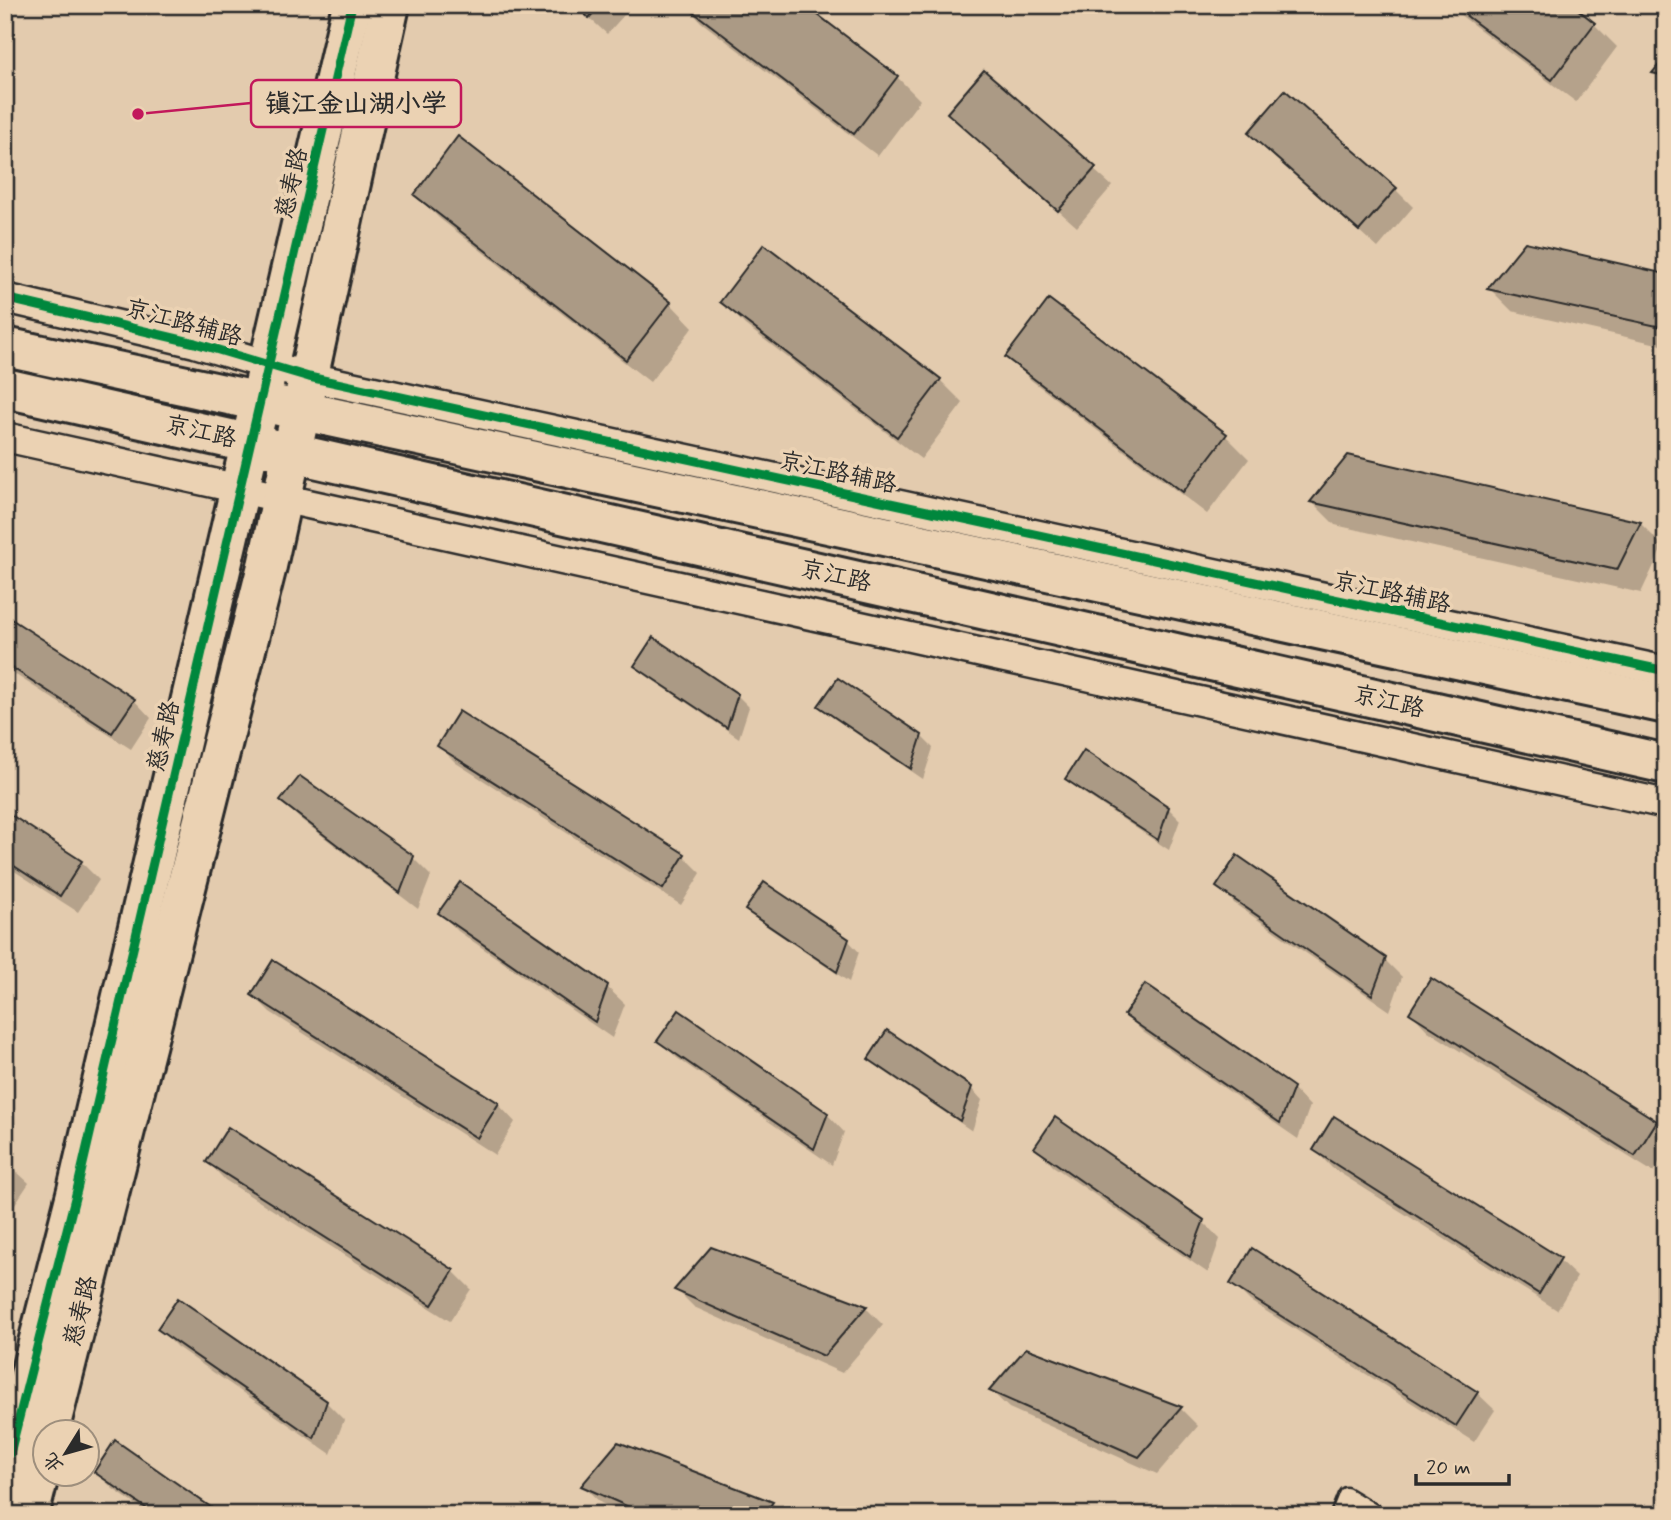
<svg xmlns="http://www.w3.org/2000/svg" width="1671" height="1520" font-family="Mynerve,'LXGW WenKai TC',sans-serif">
<style>
.shadow{fill:#0003}
.building{fill:#ab9a85;stroke:#2b2b2b;stroke-width:2}
.lines{fill:none;stroke-linecap:round;stroke-linejoin:round}
.lane-casing{stroke:#2b2b2b;stroke-width:19}
.street-casing{stroke:#2b2b2b;stroke-width:33}
.secondary-casing{stroke:#2b2b2b;stroke-width:44}
.primary-casing{stroke:#2b2b2b;stroke-width:44}
.lane{stroke:#ebd2b3;stroke-width:14}
.street{stroke:#ebd2b3;stroke-width:28}
.secondary{stroke:#ebd2b3;stroke-width:38}
.primary{stroke:#ebd2b3;stroke-width:38}
.cycleway-casing{stroke:#ebd2b3;stroke-width:13}
.cycleway{stroke:#00873e;stroke-width:9}
.labels{text-anchor:middle;stroke-width:7;stroke-linejoin:round;paint-order:stroke}
.street-label{font-size:24px;fill:#2b2b2b;stroke:#ebd2b3}
.leader{fill:none;stroke:#c2185b;stroke-width:2.5}
.callout-dot{fill:#c2185b;stroke:#ebd2b3;stroke-width:2.5}
.callout{fill:#ebd2b3;stroke:#c2185b;stroke-width:2.5}
.callout-label{font-size:26px;text-anchor:middle;font-weight:bold;fill:#2b2b2b}
</style>
<rect width="100%" height="100%" fill="#e3cbae"/>
<filter id="ink" filterUnits="userSpaceOnUse"><feTurbulence type="fractalNoise" baseFrequency=".0143" numOctaves="2"/><feDisplacementMap in="SourceGraphic" scale="14" xChannelSelector="R" yChannelSelector="G"/><feConvolveMatrix kernelMatrix="1 2 1 2 8 2 1 2 1" color-interpolation-filters="sRGB"/></filter>
<g filter="url(#ink)">
<g class="shadow">
<path d="M 107,5 L 152,5 L 150,15 Z"/>
<path d="M 575,5 L 633,5 L 607,34 Z"/>
<path d="M 685,5 L 897,77 L 920,100 L 878,156 L 701,22 Z"/>
<path d="M 1447,5 L 1569,5 L 1594,24 L 1617,47 L 1576,102 Z"/>
<path d="M 1666,59 L 1666,84 L 1654,72 Z"/>
<path d="M 985,72 L 1112,186 L 1077,227 L 967,130 Z"/>
<path d="M 1250,133 L 1396,190 L 1413,207 L 1378,248 Z"/>
<path d="M 459,139 L 670,303 L 693,327 L 650,382 L 439,218 L 416,195 Z"/>
<path d="M 1666,275 L 1666,346 L 1512,311 L 1489,288 Z"/>
<path d="M 722,301 L 940,380 L 963,403 L 921,459 L 745,325 Z"/>
<path d="M 1008,357 L 1226,436 L 1249,459 L 1207,514 L 1031,380 Z"/>
<path d="M 1312,502 L 1640,523 L 1663,546 L 1641,593 L 1335,525 Z"/>
<path d="M 5,617 L 134,700 L 151,718 L 131,749 L 5,668 Z"/>
<path d="M 637,666 L 737,695 L 749,707 L 739,738 L 648,677 Z"/>
<path d="M 821,706 L 921,736 L 933,748 L 923,779 L 832,717 Z"/>
<path d="M 439,746 L 683,855 L 701,873 L 681,905 L 456,763 Z"/>
<path d="M 1067,778 L 1168,808 L 1180,820 L 1169,850 L 1079,790 Z"/>
<path d="M 282,801 L 413,858 L 431,876 L 418,909 L 299,818 Z"/>
<path d="M 5,813 L 81,862 L 99,880 L 78,912 L 5,865 Z"/>
<path d="M 1218,886 L 1385,960 L 1402,977 L 1390,1011 L 1235,904 Z"/>
<path d="M 747,910 L 848,940 L 859,952 L 849,982 L 759,921 Z"/>
<path d="M 440,913 L 607,987 L 625,1004 L 612,1038 L 458,931 Z"/>
<path d="M 253,995 L 498,1104 L 515,1122 L 495,1155 L 270,1012 Z"/>
<path d="M 1411,1013 L 1656,1123 L 1666,1132 L 1666,1152 L 1653,1172 L 1428,1031 Z"/>
<path d="M 1126,1015 L 1293,1088 L 1310,1106 L 1298,1139 L 1143,1032 Z"/>
<path d="M 660,1041 L 827,1114 L 844,1132 L 832,1165 L 677,1058 Z"/>
<path d="M 870,1058 L 971,1088 L 982,1100 L 972,1131 L 882,1070 Z"/>
<path d="M 1036,1148 L 1203,1222 L 1220,1239 L 1208,1273 L 1053,1166 Z"/>
<path d="M 1315,1150 L 1559,1260 L 1577,1277 L 1557,1310 L 1332,1168 Z"/>
<path d="M 5,1161 L 29,1183 L 5,1219 Z"/>
<path d="M 208,1162 L 453,1271 L 471,1289 L 450,1321 L 225,1180 Z"/>
<path d="M 711,1249 L 866,1308 L 883,1325 L 842,1373 L 694,1307 L 677,1290 Z"/>
<path d="M 1232,1283 L 1477,1393 L 1495,1410 L 1474,1442 L 1250,1301 Z"/>
<path d="M 159,1329 L 326,1402 L 344,1420 L 331,1454 L 177,1347 Z"/>
<path d="M 1026,1350 L 1181,1409 L 1198,1426 L 1157,1474 L 1009,1408 L 991,1391 Z"/>
<path d="M 618,1444 L 772,1503 L 784,1515 L 627,1515 L 601,1503 L 583,1486 Z"/>
<path d="M 96,1471 L 219,1515 L 151,1515 L 113,1489 Z"/>
</g>
<g class="building">
<path d="M 574,5 L 600,5 L 589,18 Z"/>
<path d="M 684,5 L 805,5 L 898,76 L 854,134 Z"/>
<path d="M 1452,5 L 1572,5 L 1595,23 L 1552,80 Z"/>
<path d="M 1666,56 L 1666,76 L 1652,73 Z"/>
<path d="M 984,70 L 1096,167 L 1058,211 L 947,113 Z"/>
<path d="M 1285,90 L 1397,188 L 1359,231 L 1248,133 Z"/>
<path d="M 458,136 L 671,302 L 626,360 L 414,195 Z"/>
<path d="M 1525,242 L 1666,274 L 1666,328 L 1487,289 Z"/>
<path d="M 764,244 L 941,379 L 897,437 L 720,302 Z"/>
<path d="M 1049,299 L 1227,434 L 1183,492 L 1005,357 Z"/>
<path d="M 1348,455 L 1641,522 L 1617,570 L 1310,502 Z"/>
<path d="M 5,615 L 135,699 L 112,733 L 5,663 Z"/>
<path d="M 653,637 L 738,694 L 727,728 L 634,666 Z"/>
<path d="M 838,678 L 922,735 L 911,769 L 818,706 Z"/>
<path d="M 459,711 L 685,854 L 663,889 L 437,746 Z"/>
<path d="M 1084,750 L 1169,807 L 1158,840 L 1065,779 Z"/>
<path d="M 300,776 L 414,856 L 400,893 L 280,801 Z"/>
<path d="M 5,811 L 82,861 L 60,896 L 5,860 Z"/>
<path d="M 1237,855 L 1386,958 L 1372,995 L 1216,887 Z"/>
<path d="M 460,882 L 608,985 L 595,1022 L 438,913 Z"/>
<path d="M 764,882 L 849,939 L 837,972 L 745,910 Z"/>
<path d="M 273,960 L 499,1103 L 477,1138 L 251,995 Z"/>
<path d="M 1431,978 L 1657,1121 L 1635,1156 L 1409,1013 Z"/>
<path d="M 1145,984 L 1294,1087 L 1280,1123 L 1124,1015 Z"/>
<path d="M 679,1010 L 828,1113 L 814,1149 L 657,1041 Z"/>
<path d="M 887,1030 L 972,1087 L 960,1121 L 868,1059 Z"/>
<path d="M 1334,1116 L 1561,1258 L 1539,1294 L 1313,1150 Z"/>
<path d="M 1055,1117 L 1204,1220 L 1190,1257 L 1034,1148 Z"/>
<path d="M 228,1127 L 454,1270 L 432,1305 L 206,1162 Z"/>
<path d="M 5,1159 L 12,1164 L 5,1175 Z"/>
<path d="M 711,1247 L 867,1306 L 824,1356 L 674,1290 Z"/>
<path d="M 1252,1248 L 1478,1392 L 1456,1426 L 1230,1284 Z"/>
<path d="M 178,1298 L 327,1401 L 314,1438 L 157,1329 Z"/>
<path d="M 1026,1348 L 1182,1407 L 1139,1457 L 989,1391 Z"/>
<path d="M 115,1440 L 222,1515 L 156,1515 L 94,1472 Z"/>
<path d="M 618,1442 L 773,1502 L 763,1515 L 647,1515 L 581,1486 Z"/>
</g>
<g class="lines">
<defs>
<path id="lane" d="M 1338,1515 L 1346,1495 L 1379,1515"/>
<g id="street">
<path d="M 5,298 L 195,343 L 309,377 L 1666,671"/>
<path d="M 5,437 L 1666,804"/>
</g>
<g id="secondary">
<path d="M 49,1432 L 267,566 L 390,5"/>
<path d="M 5,1473 L 77,1190 L 352,5"/>
<path d="M 29,1515 L 46,1448"/>
</g>
<g id="primary">
<path d="M 5,347 L 1666,704"/>
<path d="M 5,388 L 1666,764"/>
</g>
</defs>
<use href="#lane" class="lane-casing"/>
<use href="#street" class="street-casing"/>
<use href="#secondary" class="secondary-casing"/>
<use href="#primary" class="primary-casing"/>
<use href="#lane" class="lane"/>
<use href="#street" class="street"/>
<use href="#secondary" class="secondary"/>
<use href="#primary" class="primary"/>
<defs>
<g id="cycleway">
<path d="M 5,298 L 195,343 L 309,377 L 1666,671"/>
<path d="M 5,1473 L 77,1190 L 352,5"/>
</g>
</defs>
<use href="#cycleway" class="cycleway-casing"/>
<use href="#cycleway" class="cycleway"/>
</g>
</g>
<g class="labels">
<g class="street-label">
<text transform="translate(291 183) rotate(-77)" y="8">慈寿路</text>
<text transform="translate(184 322) rotate(15)" y="8">京江路辅路</text>
<text transform="translate(201 431) rotate(13)" y="8">京江路</text>
<text transform="translate(838 472) rotate(12)" y="8">京江路辅路</text>
<text transform="translate(836 575) rotate(13)" y="8">京江路</text>
<text transform="translate(1392 592) rotate(12)" y="8">京江路辅路</text>
<text transform="translate(1389 701) rotate(13)" y="8">京江路</text>
<text transform="translate(163 736) rotate(-77)" y="8">慈寿路</text>
<text transform="translate(80 1311) rotate(-76)" y="8">慈寿路</text>
</g>
</g>
<path class="leader" d="M138 114L251 103"/>
<circle class="callout-dot" cx="138" cy="114" r="7"/>
<rect class="callout" x="251" y="80" width="210" height="47" rx="7"/>
<g class="callout-label">
<text x="356" y="112">镇江金山湖小学</text>
</g>
<rect width="1671" height="1520" fill="none" stroke="#ebd2b3" stroke-width="28"/>
<rect x="14" y="14" width="1643" height="1492" fill="none" stroke="#2b2b2b" stroke-width="2.5" filter="url(#ink)"/>
<g transform="translate(66 1453) rotate(233)"><circle r="33" fill="#ebd2b3" stroke="#9e8f7d" stroke-width="2"/>
<path d="M0-5L12 26L0 18L-12 26Z" fill="#2b2b2b"/>
<text y="-10" font-size="19" font-weight="bold" text-anchor="middle" fill="#2b2b2b">北</text>
</g>
<path d="M1416 1474v10h93v-10" fill="none" stroke="#2b2b2b" stroke-width="3.5"/>
<text x="1426" y="1474" font-size="21" fill="#2b2b2b" stroke="#ebd2b3" stroke-width="5" paint-order="stroke">20 m</text>
</svg>
